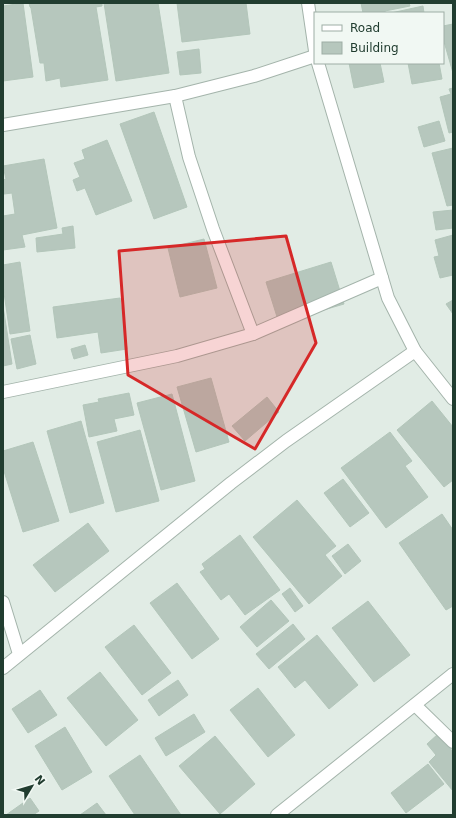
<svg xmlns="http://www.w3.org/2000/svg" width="456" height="818" font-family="'DejaVu Sans',sans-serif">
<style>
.building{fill:#b6c7bd;stroke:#b3c6ba}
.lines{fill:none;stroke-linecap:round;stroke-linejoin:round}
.minor-casing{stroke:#a4b4ab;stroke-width:14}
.minor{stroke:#fff;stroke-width:12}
.marked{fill:#d62828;fill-opacity:0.2;stroke:#d62828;stroke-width:3;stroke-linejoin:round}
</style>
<rect width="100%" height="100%" fill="#e1ece5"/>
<g class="building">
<path d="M 23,3 L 33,77 L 3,81 L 3,6 Z"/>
<path d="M 29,3 L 102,3 L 102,6 L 96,7 L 108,80 L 61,87 L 60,78 L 46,81 L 44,63 L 40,63 L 31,8 L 30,7 Z"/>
<path d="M 104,3 L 158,3 L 169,73 L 116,81 Z"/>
<path d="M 177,3 L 246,3 L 250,34 L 182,42 Z"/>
<path d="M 361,3 L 409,3 L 410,6 L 385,11 L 385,13 L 363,13 Z"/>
<path d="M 423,6 L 424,13 L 391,13 Z"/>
<path d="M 453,24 L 453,73 L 443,38 L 443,26 Z"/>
<path d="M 199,49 L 201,73 L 180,75 L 177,52 Z"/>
<path d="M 349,63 L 380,63 L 384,82 L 354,88 Z"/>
<path d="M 408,63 L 439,63 L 442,79 L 412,84 Z"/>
<path d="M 453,88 L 453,132 L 449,133 L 440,97 L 451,94 L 449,89 Z"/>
<path d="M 154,112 L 187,207 L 154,219 L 120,124 Z"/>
<path d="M 439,121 L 445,141 L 424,147 L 418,127 Z"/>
<path d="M 107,140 L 132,201 L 96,215 L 85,188 L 77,191 L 73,180 L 80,177 L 74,163 L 85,159 L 82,150 Z"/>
<path d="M 453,148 L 453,205 L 447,206 L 432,153 Z"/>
<path d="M 44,159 L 57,228 L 22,235 L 25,247 L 3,250 L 3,216 L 15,214 L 12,193 L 4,194 L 3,180 L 6,179 L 3,166 Z"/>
<path d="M 453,210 L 453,228 L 436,230 L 433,212 Z"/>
<path d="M 73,226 L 75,248 L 37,252 L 36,238 L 63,234 L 62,228 Z"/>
<path d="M 453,235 L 453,275 L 440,278 L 434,257 L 439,256 L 435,240 Z"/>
<path d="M 204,239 L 217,288 L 180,297 L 168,248 Z"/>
<path d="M 20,262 L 30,331 L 10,334 L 3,286 L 3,265 Z"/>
<path d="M 331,262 L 344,304 L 279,323 L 266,282 Z"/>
<path d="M 120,298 L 127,349 L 101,353 L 98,332 L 57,338 L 53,307 Z"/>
<path d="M 453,300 L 453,314 L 446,304 Z"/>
<path d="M 3,306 L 12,364 L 3,366 Z"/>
<path d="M 30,335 L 36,364 L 17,369 L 11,339 Z"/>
<path d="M 85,345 L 88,355 L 74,359 L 71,349 Z"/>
<path d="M 211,378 L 229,442 L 196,452 L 177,387 Z"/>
<path d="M 129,393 L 134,415 L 114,419 L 117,431 L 89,437 L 83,405 L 99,402 L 98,399 Z"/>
<path d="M 172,394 L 195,481 L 161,490 L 137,403 Z"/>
<path d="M 267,397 L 279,412 L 245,441 L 232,426 Z"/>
<path d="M 432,401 L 453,427 L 453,480 L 444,487 L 397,430 Z"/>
<path d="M 81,421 L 104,503 L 70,513 L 47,431 Z"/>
<path d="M 140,430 L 159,501 L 116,512 L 97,442 Z"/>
<path d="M 390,432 L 412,461 L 405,466 L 428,497 L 386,528 L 341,468 Z"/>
<path d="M 33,442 L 59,521 L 23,532 L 3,468 L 3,451 Z"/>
<path d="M 343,479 L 369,513 L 350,527 L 324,493 Z"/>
<path d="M 297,500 L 336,546 L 325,555 L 342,576 L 309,604 L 253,537 Z"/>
<path d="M 442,514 L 453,530 L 453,606 L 446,610 L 399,543 Z"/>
<path d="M 88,523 L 109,551 L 55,592 L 33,565 Z"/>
<path d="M 240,535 L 280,590 L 245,615 L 229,594 L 221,600 L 200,572 L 205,569 L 202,564 Z"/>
<path d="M 348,544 L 361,561 L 345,574 L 332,556 Z"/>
<path d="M 177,583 L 219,639 L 192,659 L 150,603 Z"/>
<path d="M 290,588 L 303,606 L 295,612 L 282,594 Z"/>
<path d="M 271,600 L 289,621 L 257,647 L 240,627 Z"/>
<path d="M 368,601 L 410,655 L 374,682 L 332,628 Z"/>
<path d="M 293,624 L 305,639 L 269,669 L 256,654 Z"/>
<path d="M 134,625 L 171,673 L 142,695 L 105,647 Z"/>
<path d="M 317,635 L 358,685 L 329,709 L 305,680 L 295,688 L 278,667 Z"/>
<path d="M 100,672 L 138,720 L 106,746 L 67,698 Z"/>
<path d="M 178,680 L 188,695 L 159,716 L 148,700 Z"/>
<path d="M 258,688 L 295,735 L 268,757 L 230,710 Z"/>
<path d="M 40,690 L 57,715 L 28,733 L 12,709 Z"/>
<path d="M 194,714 L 205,732 L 166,756 L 155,738 Z"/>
<path d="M 65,727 L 92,772 L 62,790 L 35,746 Z"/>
<path d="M 438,734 L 453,752 L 453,791 L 429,762 L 436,755 L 427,744 Z"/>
<path d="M 215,736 L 255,784 L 220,814 L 179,766 Z"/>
<path d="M 140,755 L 181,815 L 135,815 L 109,776 Z"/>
<path d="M 428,764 L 444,784 L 406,813 L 391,793 Z"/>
<path d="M 30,798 L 39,811 L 33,815 L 6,815 Z"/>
<path d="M 97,803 L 106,815 L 80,815 Z"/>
</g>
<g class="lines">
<defs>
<g id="minor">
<path d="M 308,3 L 315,51"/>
<path d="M 318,63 L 388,298 L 415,351 L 453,399"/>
<path d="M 175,96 L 189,157 L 213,229 L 253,334"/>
<path d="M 3,125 L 175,96 L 254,76 L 315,56"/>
<path d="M 3,392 L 177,356 L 253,334 L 382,278"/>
<path d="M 3,602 L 19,654"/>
<path d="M 3,668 L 231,483 L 286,441 L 415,351"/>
<path d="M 415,705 L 453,742"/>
<path d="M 277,815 L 453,674"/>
</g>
</defs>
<use href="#minor" class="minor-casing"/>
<use href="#minor" class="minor"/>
</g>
<path class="marked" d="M 286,236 L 316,343 L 255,449 L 128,375 L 119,251 Z"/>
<rect width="456" height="818" fill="none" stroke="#213d30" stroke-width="8"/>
<rect x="314" y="12" width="130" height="52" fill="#f1f8f3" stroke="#9eada5"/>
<rect x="322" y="25" width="20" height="6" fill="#ffffff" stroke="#9eada5"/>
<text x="350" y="32" font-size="12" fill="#213d30">Road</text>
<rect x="322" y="42" width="20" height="12" fill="#b6c7bd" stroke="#9eada5"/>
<text x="350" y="52" font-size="12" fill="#213d30">Building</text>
<g transform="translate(32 786) rotate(52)" stroke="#f1f8f3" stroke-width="3" paint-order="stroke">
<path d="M0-3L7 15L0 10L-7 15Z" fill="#213d30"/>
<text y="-6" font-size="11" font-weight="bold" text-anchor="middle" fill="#213d30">N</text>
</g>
</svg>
